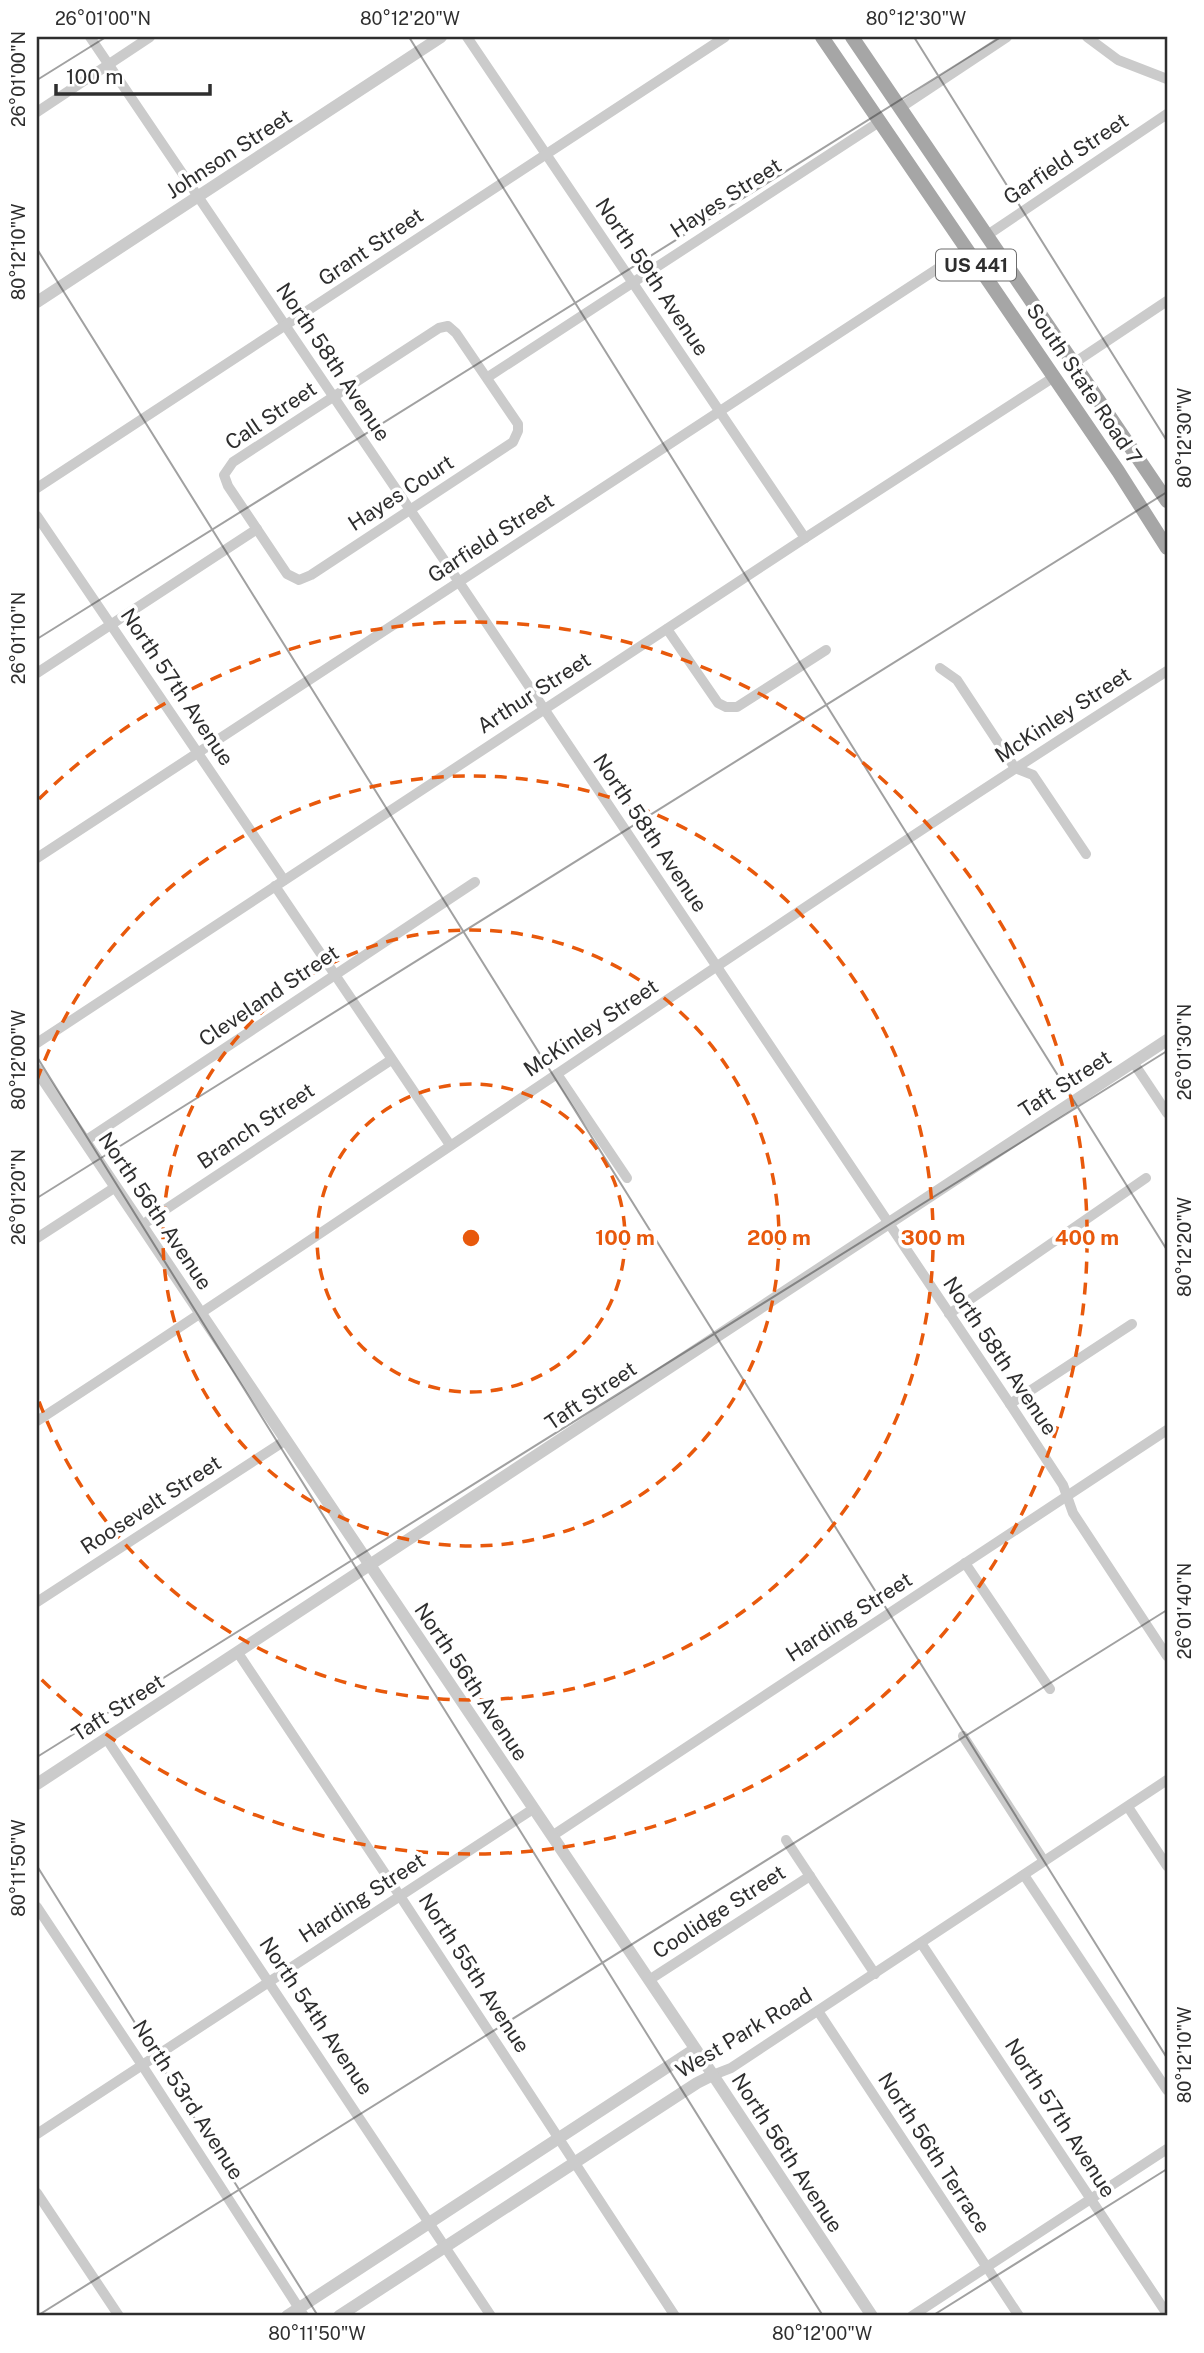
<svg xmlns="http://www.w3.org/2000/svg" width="1204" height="2353" font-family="'Public Sans',sans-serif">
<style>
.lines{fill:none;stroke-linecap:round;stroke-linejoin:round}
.minor{stroke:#cbcbcb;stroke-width:10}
.tertiary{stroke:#cbcbcb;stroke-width:12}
.primary{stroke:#a6a6a6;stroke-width:14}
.ticks{fill:none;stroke:#2e2e2e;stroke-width:2;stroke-opacity:0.45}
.ring{fill:none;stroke:#e8590c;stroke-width:3.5;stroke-dasharray:12 9}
.labels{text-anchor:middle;stroke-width:7;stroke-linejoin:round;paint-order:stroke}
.shield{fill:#fff;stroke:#6d6d6d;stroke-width:2}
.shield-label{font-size:19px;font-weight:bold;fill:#2e2e2e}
.street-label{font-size:21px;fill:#2e2e2e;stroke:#fff}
.centre{fill:#e8590c;stroke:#fff;stroke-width:3.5}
.ring-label{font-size:21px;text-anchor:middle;font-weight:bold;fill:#e8590c;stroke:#fff;stroke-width:7;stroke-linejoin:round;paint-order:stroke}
.neatline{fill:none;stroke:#2e2e2e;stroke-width:2.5}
.ticks-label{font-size:18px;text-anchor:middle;fill:#2e2e2e}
</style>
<rect width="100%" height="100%" fill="#fff"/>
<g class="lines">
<g class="minor">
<path d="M 90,37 L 459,582 L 1010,1404 L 1063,1485 L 1073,1513 L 1167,1656"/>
<path d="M 467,37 L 805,538"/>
<path d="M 1087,37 L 1118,60 L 1167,79"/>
<path d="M 900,108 L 1007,37"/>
<path d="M 37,112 L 150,37"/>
<path d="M 986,236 L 1167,114"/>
<path d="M 448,326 L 456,333 L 518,424 L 518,431 L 513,442 L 311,575 L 299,580 L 287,574 L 228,486 L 224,475 L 233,462 L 439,328 Z"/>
<path d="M 1074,363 L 1167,301"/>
<path d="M 488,377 L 879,122"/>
<path d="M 37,488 L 725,37"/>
<path d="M 37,516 L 284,880"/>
<path d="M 667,629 L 718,703 L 726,707 L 737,707 L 826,650"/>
<path d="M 940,668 L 957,680 L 1015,768 L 1033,775 L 1086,854"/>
<path d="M 37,673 L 257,529"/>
<path d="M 37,858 L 966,250"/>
<path d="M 275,886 L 450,1145"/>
<path d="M 37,1043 L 805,538 L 1054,377"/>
<path d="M 1133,1062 L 1167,1113"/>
<path d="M 557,1074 L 627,1178"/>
<path d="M 85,1141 L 475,882"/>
<path d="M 142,1225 L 391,1060"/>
<path d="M 37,1238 L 114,1188"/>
<path d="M 949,1314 L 1146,1178"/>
<path d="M 1010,1404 L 1132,1324"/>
<path d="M 37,1421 C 416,1174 786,913 1167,671"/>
<path d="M 965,1563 L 1050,1689"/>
<path d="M 37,1602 L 286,1440"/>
<path d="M 238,1653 L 400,1896 L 675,2316"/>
<path d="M 963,1736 L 1044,1861"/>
<path d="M 106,1738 L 491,2316"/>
<path d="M 1128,1807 L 1167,1866"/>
<path d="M 552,1836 L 1167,1430"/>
<path d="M 786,1840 L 875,1974"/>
<path d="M 1024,1875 L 1167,2090"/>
<path d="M 37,1907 L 142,2065 L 304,2316"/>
<path d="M 921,1943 L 1167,2314"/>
<path d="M 649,1980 L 810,1876"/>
<path d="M 818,2011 L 1019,2316"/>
<path d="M 713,2075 L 731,2068 L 1167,1780"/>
<path d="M 37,2134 L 533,1809"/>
<path d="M 37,2193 L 119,2316"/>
<path d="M 912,2316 L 1167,2149"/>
</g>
<g class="tertiary">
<path d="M 37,302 L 441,37"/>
<path d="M 37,1070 L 713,2075 L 872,2316"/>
<path d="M 37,1784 L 1167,1040"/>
<path d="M 287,2316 L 695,2049"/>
<path d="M 339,2316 L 697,2083 L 713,2075"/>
</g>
<g class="primary">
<path d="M 822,37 L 1118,471 L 1167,548"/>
<path d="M 852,37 L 1167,501"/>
</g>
</g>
<path class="ticks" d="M 409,37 L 1167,1250M 914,37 L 1167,441M 37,80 L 106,37M 37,249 L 1167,2058M 37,639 L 1001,37M 37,1057 L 823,2316M 37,1198 L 1167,492M 37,1757 L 1167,1051M 37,1866 L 318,2316M 37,2316 L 1167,1610M 932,2316 L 1167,2169"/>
<g class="ring">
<circle cx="471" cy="1238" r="154"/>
<circle cx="471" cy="1238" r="308"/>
<path d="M37 1080A462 462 0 1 1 37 1396"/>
<path d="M39 799A616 616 0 1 1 39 1677"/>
</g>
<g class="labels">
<rect class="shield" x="936" y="249.5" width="80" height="31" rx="5"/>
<g class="shield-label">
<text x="976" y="272">US 441</text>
</g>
<g class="street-label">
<text transform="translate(229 154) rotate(-33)" y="7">Johnson Street</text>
<text transform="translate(1066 159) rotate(-34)" y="7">Garfield Street</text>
<text transform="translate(726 198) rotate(-33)" y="7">Hayes Street</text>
<text transform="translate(371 247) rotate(-34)" y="7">Grant Street</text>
<text transform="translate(652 277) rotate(56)" y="7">North 59th Avenue</text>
<text transform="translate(333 362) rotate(56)" y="7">North 58th Avenue</text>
<text transform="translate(1084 384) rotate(56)" y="7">South State Road 7</text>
<text transform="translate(271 416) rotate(-34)" y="7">Call Street</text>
<text transform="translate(401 493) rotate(-33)" y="7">Hayes Court</text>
<text transform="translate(491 538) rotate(-33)" y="7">Garfield Street</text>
<text transform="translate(177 687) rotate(56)" y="7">North 57th Avenue</text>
<text transform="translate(534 693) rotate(-33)" y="7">Arthur Street</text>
<text transform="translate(1063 715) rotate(-33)" y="7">McKinley Street</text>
<text transform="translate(650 833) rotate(56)" y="7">North 58th Avenue</text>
<text transform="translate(269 996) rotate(-34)" y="7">Cleveland Street</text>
<text transform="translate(591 1028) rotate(-34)" y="7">McKinley Street</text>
<text transform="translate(1065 1084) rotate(-33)" y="7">Taft Street</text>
<text transform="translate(256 1126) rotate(-34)" y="7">Branch Street</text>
<text transform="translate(155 1211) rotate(56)" y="7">North 56th Avenue</text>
<text transform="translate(1000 1356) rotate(56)" y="7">North 58th Avenue</text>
<text transform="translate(591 1396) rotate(-34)" y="7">Taft Street</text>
<text transform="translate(151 1505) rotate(-33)" y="7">Roosevelt Street</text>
<text transform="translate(849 1617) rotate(-33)" y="7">Harding Street</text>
<text transform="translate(471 1682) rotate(56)" y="7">North 56th Avenue</text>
<text transform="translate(118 1708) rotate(-33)" y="7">Taft Street</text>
<text transform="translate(362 1898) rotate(-33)" y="7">Harding Street</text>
<text transform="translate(719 1912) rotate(-33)" y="7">Coolidge Street</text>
<text transform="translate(474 1973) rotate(57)" y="7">North 55th Avenue</text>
<text transform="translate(316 2016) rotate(56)" y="7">North 54th Avenue</text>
<text transform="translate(744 2033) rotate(-31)" y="7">West Park Road</text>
<text transform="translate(188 2100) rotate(57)" y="7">North 53rd Avenue</text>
<text transform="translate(1060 2118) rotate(57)" y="7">North 57th Avenue</text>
<text transform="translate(787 2153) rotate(57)" y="7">North 56th Avenue</text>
<text transform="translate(934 2153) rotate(57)" y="7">North 56th Terrace</text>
</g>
</g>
<circle cx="471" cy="1238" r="10" class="centre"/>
<g class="ring-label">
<text x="625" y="1245">100 m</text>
<text x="779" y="1245">200 m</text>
<text x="933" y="1245">300 m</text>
<text x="1087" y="1245">400 m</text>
</g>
<rect width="1204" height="2353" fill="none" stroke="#ffffff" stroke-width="77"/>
<path d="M56 84v10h154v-10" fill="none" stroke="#2e2e2e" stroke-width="3.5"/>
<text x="66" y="84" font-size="21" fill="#2e2e2e" stroke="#ffffff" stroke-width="5" paint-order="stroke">100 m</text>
<rect x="38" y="38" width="1128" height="2276" class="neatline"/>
<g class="ticks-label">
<text x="103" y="25">26°01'00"N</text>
<text x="410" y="25">80°12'20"W</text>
<text x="916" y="25">80°12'30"W</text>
<text transform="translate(19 79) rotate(-90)" y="6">26°01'00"N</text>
<text transform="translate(19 252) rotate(-90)" y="6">80°12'10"W</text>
<text transform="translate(1185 438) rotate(-90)" y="6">80°12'30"W</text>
<text transform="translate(19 638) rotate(-90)" y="6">26°01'10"N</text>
<text transform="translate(1185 1052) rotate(-90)" y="6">26°01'30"N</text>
<text transform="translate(19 1060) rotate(-90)" y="6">80°12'00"W</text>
<text transform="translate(19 1197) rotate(-90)" y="6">26°01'20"N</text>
<text transform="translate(1185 1247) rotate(-90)" y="6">80°12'20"W</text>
<text transform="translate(1185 1611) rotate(-90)" y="6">26°01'40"N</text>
<text transform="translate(19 1868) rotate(-90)" y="6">80°11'50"W</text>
<text transform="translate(1185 2055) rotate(-90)" y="6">80°12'10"W</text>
<text x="317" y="2340">80°11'50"W</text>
<text x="822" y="2340">80°12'00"W</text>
</g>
</svg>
